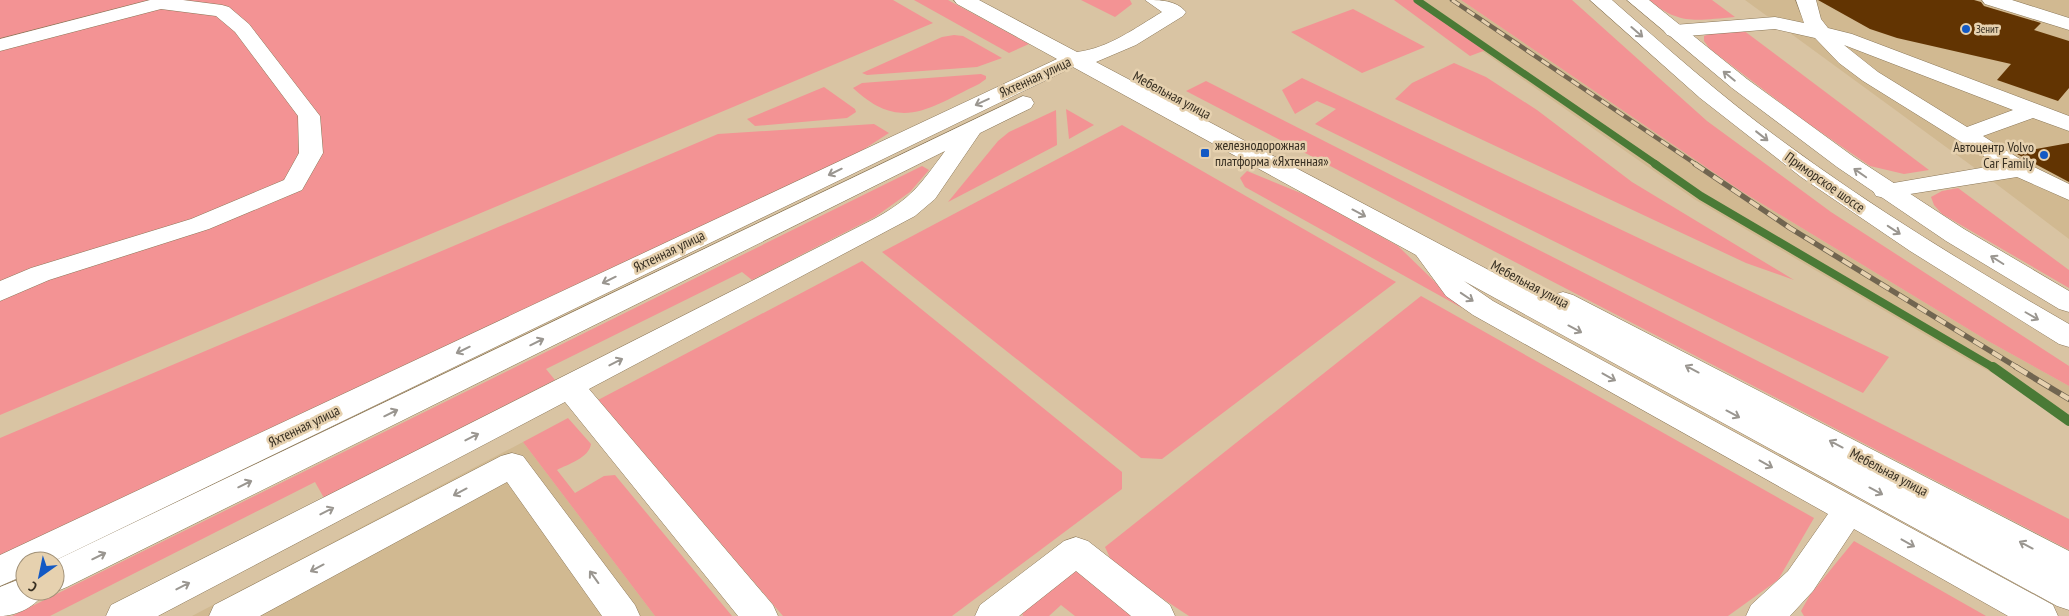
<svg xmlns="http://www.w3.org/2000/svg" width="2069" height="616" font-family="'PT Sans Narrow',sans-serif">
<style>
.built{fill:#d1b991}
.green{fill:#f39394}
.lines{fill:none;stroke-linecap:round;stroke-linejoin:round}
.stream-far2{stroke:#4a7a36;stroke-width:7}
.stream-far1{stroke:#4a7a36;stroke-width:8}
.stream{stroke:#4a7a36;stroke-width:10}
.building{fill:#623402}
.minor-casing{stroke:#897657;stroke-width:1}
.major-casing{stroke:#897657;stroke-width:1}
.minor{fill:#fff;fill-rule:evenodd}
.major{fill:#fff;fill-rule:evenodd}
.rail-far2-casing{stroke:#716550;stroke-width:4.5}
.rail-far1-casing{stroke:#716550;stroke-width:5.5}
.rail-casing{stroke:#716550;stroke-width:6}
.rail-far2{stroke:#e6d1af;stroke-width:3;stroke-dasharray:9;stroke-linecap:butt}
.rail-far1{stroke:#e6d1af;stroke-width:4;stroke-dasharray:11;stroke-linecap:butt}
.rail{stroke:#e6d1af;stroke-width:4.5;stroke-dasharray:13;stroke-linecap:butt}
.oneway{stroke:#9a9690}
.poi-dot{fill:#1359c4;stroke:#e6d1af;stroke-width:2}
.labels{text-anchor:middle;stroke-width:5;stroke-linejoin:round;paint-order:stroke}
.far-poi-label{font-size:11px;fill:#362e21;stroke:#e6d1af;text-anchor:start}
.street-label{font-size:14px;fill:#362e21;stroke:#e6d1af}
.poi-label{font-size:14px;fill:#362e21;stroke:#e6d1af;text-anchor:start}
</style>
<rect width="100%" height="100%" fill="#d9c4a3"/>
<g class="built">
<path d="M 1409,0 L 1461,0 L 1741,191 L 1988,341 L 2069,386 L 2069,414 L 1970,361 L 1694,199 Z"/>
<path d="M 1745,0 L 2069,0 L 2069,239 L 1983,174 Z"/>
<path d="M 523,442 L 655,616 L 192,616 Z"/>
</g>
<g class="green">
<path d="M 0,0 L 893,0 L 933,23 L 0,415 Z"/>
<path d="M 914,0 L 948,0 L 1029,44 L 1009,53 Z"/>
<path d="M 1081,0 L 1130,0 L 1132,4 L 1115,17 Z"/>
<path d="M 1394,0 L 1414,0 L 1486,50 L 1470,56 Z"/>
<path d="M 1461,0 L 1572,0 L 1707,121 L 1831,212 L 2069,366 L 2069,386 L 1988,341 L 1741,191 Z"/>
<path d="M 1649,0 L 1712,0 L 1735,17 C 1697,20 1680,26 1649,0 Z"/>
<path d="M 1353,9 L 1425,47 L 1362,73 L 1291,32 Z"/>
<path d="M 1743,30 L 1929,170 L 1904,174 L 1870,166 L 1806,122 L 1710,49 L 1704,41 L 1704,36 L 1712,33 Z"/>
<path d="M 954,35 L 963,36 L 1002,58 L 977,67 L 867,75 L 862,73 L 942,37 Z"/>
<path d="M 1454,63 L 1486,77 L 1537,110 L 1632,182 L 1794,280 L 1746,263 L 1395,99 L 1412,83 Z"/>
<path d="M 981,74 L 986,76 L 986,79 L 979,84 C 929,108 901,133 853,88 L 862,83 Z"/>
<path d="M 1302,78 L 1889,357 L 1863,393 L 1315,124 L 1336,109 L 1317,101 L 1295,114 L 1282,90 Z"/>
<path d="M 1206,81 L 2069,519 L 2069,550 L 1186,91 Z"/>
<path d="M 824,87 L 855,109 L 856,112 L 847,118 L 755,126 L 747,119 Z"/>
<path d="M 1066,109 L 1094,125 L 1069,139 Z"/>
<path d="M 1056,110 L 1057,145 L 948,202 L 998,141 L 1009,132 Z"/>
<path d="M 874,124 L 889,133 L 841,164 L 0,562 L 0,438 L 718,134 Z"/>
<path d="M 1122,125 L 1396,282 L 1162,459 L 1141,458 L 882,252 Z"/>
<path d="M 922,166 L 929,170 L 910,192 L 875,217 L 752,280 L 742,272 L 546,369 L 555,380 L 324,498 L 315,482 L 50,616 L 12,616 Z"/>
<path d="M 1247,171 L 1308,196 L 1398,246 L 1462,308 L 1245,187 L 1240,178 Z"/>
<path d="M 1958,188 L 2069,270 L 2069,288 L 1942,214 L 1934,205 L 1931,197 L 1942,191 Z"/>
<path d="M 862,261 L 1122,472 L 1122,489 L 952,616 L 783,616 L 598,400 Z"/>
<path d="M 1421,296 L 1814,518 L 1778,580 L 1728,616 L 1189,616 L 1151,591 L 1111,560 L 1105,547 Z"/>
<path d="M 568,418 L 591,444 C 589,458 568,464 557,470 L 575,493 L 604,476 L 615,475 L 732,616 L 655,616 L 523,442 Z"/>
<path d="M 1854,541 L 1986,616 L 1804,616 L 1801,611 L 1810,595 Z"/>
<path d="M 1075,567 L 1139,616 L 1075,616 L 1061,605 L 1049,616 L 1023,616 L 1022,613 Z"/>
</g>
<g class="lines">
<path class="stream-far2" d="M 1417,0 L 1657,165"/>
<path class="stream-far1" d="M 1655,164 L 1701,196 L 1994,368"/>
<path class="stream" d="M 1993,367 L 2069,421"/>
</g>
<g class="building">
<path d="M 1818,0 L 1974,0 L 1981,2 L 1984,6 L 2041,23 L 2034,30 L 2069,41 L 2069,88 L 2058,101 L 1997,80 L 2011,64 L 1897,38 L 1870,29 Z"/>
<path d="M 2069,143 L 2069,182 L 2015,153 Z"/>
</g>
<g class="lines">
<defs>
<g id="minor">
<path d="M 150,0 L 183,0 L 222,5 L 229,7 L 249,24 L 320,116 L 323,153 L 302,190 L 209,229 L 49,280 L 0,301 L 0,281 L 31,268 L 191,219 L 284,180 L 299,153 L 298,116 L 235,32 L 216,16 L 161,9 L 0,51 L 0,39 Z"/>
<path d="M 954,0 L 979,0 L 1077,52 C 1109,48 1135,28 1162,12 L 1145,0 C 1160,0 1176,0 1186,12 L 1183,16 L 1136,45 L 1096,62 L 1551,303 L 1549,301 L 1553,295 L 1563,292 L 1573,295 L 2069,551 L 2069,610 L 2057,606 L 1464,281 L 1493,301 L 2053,605 L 2058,616 L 2008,616 L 1854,529 L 1813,591 L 1790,616 L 1746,616 L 1751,605 L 1788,571 L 1828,514 L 1473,315 L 1446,296 L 1416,255 L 1073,67 L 54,561 L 25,561 L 25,575 L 0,586 L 0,555 L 1057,59 L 957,4 Z"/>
<path d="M 1796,0 L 1816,0 L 1821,19 L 1828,28 L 1852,34 L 2069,116 L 2069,131 L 2033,118 L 1983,136 L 2028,164 L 2069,184 L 2069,200 L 2017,177 L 1885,198 L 1876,196 L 1873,191 L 1876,186 L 1998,165 L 1863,81 L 1839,63 L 1815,38 L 1775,29 L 1674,37 L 1667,35 L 1664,31 L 1667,27 L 1674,25 L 1775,17 L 1804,23 ZM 1844,45 L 2013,110 L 1967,127 L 1878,72 Z"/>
<path d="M 1982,0 L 2012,0 L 2069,18 L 2069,30 L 1985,4 Z"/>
<path d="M 1023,96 L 1031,98 L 1034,103 L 1031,108 L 980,133 L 935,199 L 915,216 L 589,389 L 773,605 L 778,616 L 738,616 L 565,402 L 158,616 L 106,616 L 111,605 L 874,219 C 912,198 920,185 945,151 L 67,587 L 55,592 L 53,591 L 55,591 L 54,561 Z"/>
<path d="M 512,453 L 523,456 L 635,605 L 640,616 L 602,616 L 507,482 L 260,616 L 209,616 L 214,605 L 501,456 Z"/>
<path d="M 1076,537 L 1088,541 L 1170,605 L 1175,616 L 1131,616 L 1076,571 L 1019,616 L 975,616 L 980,605 L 1064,541 Z"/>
<path d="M 25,577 L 25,591 L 45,591 C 37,606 17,616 0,616 L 0,587 Z"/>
</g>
<g id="major">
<path d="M 1590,0 L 1612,0 C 1667,48 1722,97 1781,140 C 1873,208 1970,267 2069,324 L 2069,347 L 2059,344 L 1910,251 L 1801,177 L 1700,98 Z"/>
<path d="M 1627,0 L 1649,0 L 1747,79 L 1854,157 L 1964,229 L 2069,291 L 2069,312 L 2059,309 L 1946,241 L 1837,167 L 1732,88 Z"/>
</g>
</defs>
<use href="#minor" class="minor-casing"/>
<use href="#major" class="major-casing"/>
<use href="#minor" class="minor"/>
<use href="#major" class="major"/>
<defs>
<path id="rail-far2" d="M 1452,0 L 1697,165"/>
<path id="rail-far1" d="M 1695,164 L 1790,228 L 2018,368"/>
<path id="rail" d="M 2016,367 L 2069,399"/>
</defs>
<use href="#rail-far2" class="rail-far2-casing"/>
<use href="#rail-far1" class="rail-far1-casing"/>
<use href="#rail" class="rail-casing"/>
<use href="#rail-far2" class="rail-far2"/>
<use href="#rail-far1" class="rail-far1"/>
<use href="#rail" class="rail"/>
</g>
<defs><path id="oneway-shaft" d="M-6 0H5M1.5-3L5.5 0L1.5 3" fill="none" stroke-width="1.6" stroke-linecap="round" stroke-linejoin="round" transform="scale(1.25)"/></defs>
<g class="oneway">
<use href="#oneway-shaft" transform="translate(1637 32) rotate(41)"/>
<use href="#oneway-shaft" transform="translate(1729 76) rotate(-141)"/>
<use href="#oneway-shaft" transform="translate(982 102) rotate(155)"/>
<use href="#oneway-shaft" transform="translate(1762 136) rotate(38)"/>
<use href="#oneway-shaft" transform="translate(835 172) rotate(154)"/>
<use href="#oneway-shaft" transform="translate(1860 173) rotate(-145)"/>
<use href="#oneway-shaft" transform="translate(1359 213) rotate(28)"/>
<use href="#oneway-shaft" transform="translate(1894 230) rotate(33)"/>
<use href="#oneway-shaft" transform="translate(1997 260) rotate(-148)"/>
<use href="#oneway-shaft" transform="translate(609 280) rotate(154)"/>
<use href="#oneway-shaft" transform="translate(1467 297) rotate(34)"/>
<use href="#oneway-shaft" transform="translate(2032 316) rotate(30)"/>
<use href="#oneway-shaft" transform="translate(1575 329) rotate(28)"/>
<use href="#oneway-shaft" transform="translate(537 342) rotate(-26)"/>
<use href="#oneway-shaft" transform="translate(463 350) rotate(154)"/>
<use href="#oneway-shaft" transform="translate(616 362) rotate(-27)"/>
<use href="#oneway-shaft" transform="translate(1692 369) rotate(-152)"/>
<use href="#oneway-shaft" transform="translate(1609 377) rotate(29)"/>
<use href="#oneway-shaft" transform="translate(391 413) rotate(-26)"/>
<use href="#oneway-shaft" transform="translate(1733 414) rotate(28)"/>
<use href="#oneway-shaft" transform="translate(472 437) rotate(-27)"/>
<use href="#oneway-shaft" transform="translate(1836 444) rotate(-152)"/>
<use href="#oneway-shaft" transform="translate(1766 464) rotate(29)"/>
<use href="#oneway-shaft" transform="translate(245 484) rotate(-26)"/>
<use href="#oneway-shaft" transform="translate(1876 491) rotate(28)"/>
<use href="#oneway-shaft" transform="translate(460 492) rotate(152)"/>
<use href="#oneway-shaft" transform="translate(327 511) rotate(-27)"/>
<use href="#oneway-shaft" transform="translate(1908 543) rotate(29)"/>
<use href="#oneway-shaft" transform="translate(2026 545) rotate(-152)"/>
<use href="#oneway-shaft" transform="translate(99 556) rotate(-26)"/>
<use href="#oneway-shaft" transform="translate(317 568) rotate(152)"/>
<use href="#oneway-shaft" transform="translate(594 577) rotate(-126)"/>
<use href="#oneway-shaft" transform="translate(183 586) rotate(-27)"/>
</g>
<g class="poi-dot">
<circle cx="1966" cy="29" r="5"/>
<rect x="1200" y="148" width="10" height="10" rx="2.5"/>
<circle cx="2044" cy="155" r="5"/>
</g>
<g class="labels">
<g class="far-poi-label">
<text x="1976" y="33">Зенит</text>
</g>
<g class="street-label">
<text transform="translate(1035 77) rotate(-25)" y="5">Яхтенная улица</text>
<text transform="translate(1172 95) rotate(28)" y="5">Мебельная улица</text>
<text transform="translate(1825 182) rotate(35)" y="5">Приморское шоссе</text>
<text transform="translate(669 251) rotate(-26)" y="5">Яхтенная улица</text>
<text transform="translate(1530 284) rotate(28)" y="5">Мебельная улица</text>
<text transform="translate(304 426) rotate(-26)" y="5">Яхтенная улица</text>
<text transform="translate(1889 472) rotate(28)" y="5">Мебельная улица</text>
</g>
<g class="poi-label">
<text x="1215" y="150">железнодорожная<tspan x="1215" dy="16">платформа «Яхтенная»</tspan></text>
<text x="2034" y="152" text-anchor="end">Автоцентр Volvo<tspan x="2034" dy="16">Car Family</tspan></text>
</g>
</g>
<g transform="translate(40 576) rotate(213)"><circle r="24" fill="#e6d1af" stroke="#a09076"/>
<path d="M0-4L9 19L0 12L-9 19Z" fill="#1359c4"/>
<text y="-8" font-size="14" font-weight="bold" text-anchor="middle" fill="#362e21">С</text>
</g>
</svg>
